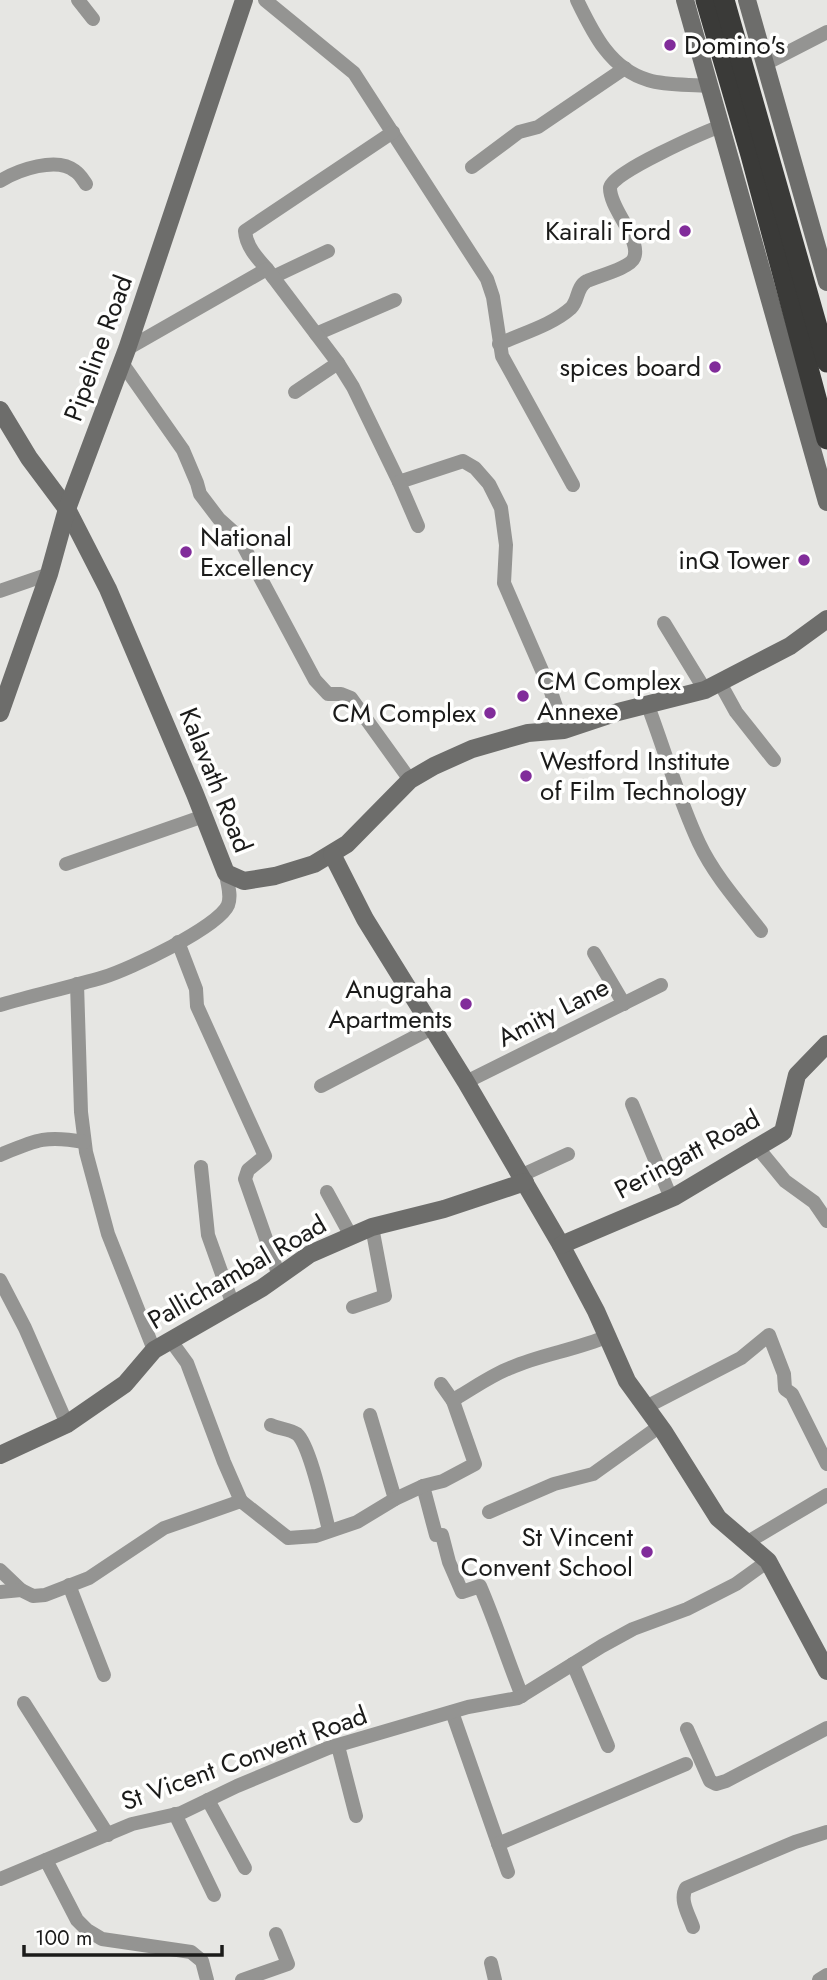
<svg xmlns="http://www.w3.org/2000/svg" width="827" height="1980" font-family="Jost,sans-serif">
<style>
.lines{fill:none;stroke-linecap:round;stroke-linejoin:round}
.street{stroke:#949492;stroke-width:14}
.secondary{stroke:#6d6d6b;stroke-width:18}
.highway{stroke:#3a3a38;stroke-width:21}
.poi-dot{fill:#812c9a;stroke:#fffffe;stroke-width:2.5}
.labels{text-anchor:middle;stroke-width:7;stroke-linejoin:round;paint-order:stroke}
.poi-label{font-size:26px;fill:#1b1b1a;stroke:#fffffe;text-anchor:end}
.street-label{font-size:26px;fill:#1b1b1a;stroke:#fffffe}
</style>
<rect width="100%" height="100%" fill="#e6e6e3"/>
<g class="lines">
<g class="street">
<path d="M 78,0 L 93,19"/>
<path d="M 265,0 L 354,73 L 487,279 L 493,297 L 502,356 L 573,485"/>
<path d="M 577,0 C 593,33 610,69 648,80 C 667,86 690,84 709,86"/>
<path d="M 765,64 L 827,32"/>
<path d="M 472,167 L 519,132 L 538,127 L 625,68"/>
<path d="M 0,181 C 18,170 57,156 75,171 C 80,174 83,180 86,184"/>
<path d="M 267,269 C 257,258 246,246 245,231 L 393,132"/>
<path d="M 273,277 L 328,251"/>
<path d="M 316,334 L 395,300"/>
<path d="M 499,344 C 523,333 552,325 571,308 C 579,300 576,287 587,281 C 598,276 630,268 634,258 C 638,248 631,237 627,228 C 621,216 610,201 610,188 C 610,173 705,132 721,126"/>
<path d="M 127,349 L 267,269 L 338,363 L 353,387 L 399,482 L 463,461 L 475,468 L 489,484 L 501,508 L 506,545 L 504,583 L 550,689 L 564,730"/>
<path d="M 122,363 L 183,450 L 197,483 L 200,494 L 219,519 L 238,536 L 315,680 L 328,694 L 341,694 L 351,698 L 410,780"/>
<path d="M 295,392 L 338,363"/>
<path d="M 399,482 L 418,526"/>
<path d="M 0,591 L 49,574"/>
<path d="M 664,623 L 705,690"/>
<path d="M 720,683 L 736,712 L 774,760"/>
<path d="M 648,706 C 665,751 678,798 699,843 C 714,875 739,903 761,931"/>
<path d="M 66,864 L 204,816"/>
<path d="M 178,942 L 196,989 L 197,1006 L 265,1156 L 248,1170 L 245,1179 L 279,1276"/>
<path d="M 594,953 L 624,1004"/>
<path d="M 77,984 L 81,1112 L 86,1152 L 108,1234 L 154,1350"/>
<path d="M 0,1005 C 35,995 70,987 104,977 C 128,970 219,927 228,905 C 232,894 227,885 226,873"/>
<path d="M 466,1082 L 661,985"/>
<path d="M 321,1086 L 432,1028"/>
<path d="M 632,1104 L 671,1198"/>
<path d="M 757,1147 L 785,1181 L 814,1202 L 827,1221"/>
<path d="M 0,1155 C 36,1140 45,1135 84,1142"/>
<path d="M 201,1167 L 208,1235 L 233,1305"/>
<path d="M 520,1176 L 568,1154"/>
<path d="M 327,1192 L 351,1236"/>
<path d="M 0,1280 L 25,1328 L 67,1424"/>
<path d="M 353,1307 L 385,1296 L 372,1227"/>
<path d="M 171,1341 L 187,1363 L 224,1462 L 241,1501"/>
<path d="M 441,1384 L 453,1401"/>
<path d="M 646,1407 L 741,1358 L 769,1335 L 784,1374 L 785,1389 L 792,1394 L 827,1464"/>
<path d="M 370,1415 L 395,1499"/>
<path d="M 271,1425 C 279,1429 290,1429 297,1434 C 310,1445 324,1511 329,1530"/>
<path d="M 423,1486 L 436,1535 L 442,1535 L 449,1562 L 462,1592 L 480,1586 C 496,1623 507,1659 522,1696"/>
<path d="M 489,1512 L 554,1484 L 593,1474 L 660,1426"/>
<path d="M 746,1543 L 827,1495"/>
<path d="M 0,1570 L 21,1590"/>
<path d="M 69,1585 L 104,1675"/>
<path d="M 0,1592 L 21,1590 L 33,1596 L 45,1595 L 89,1578 L 164,1528 L 241,1501 L 288,1538 L 316,1536 L 357,1522 L 395,1499 L 423,1486 L 443,1481 L 475,1464 L 453,1401 L 458,1397 C 475,1387 492,1375 510,1368 C 542,1354 576,1350 608,1336"/>
<path d="M 573,1664 L 608,1746"/>
<path d="M 24,1703 L 108,1835"/>
<path d="M 452,1712 L 508,1872"/>
<path d="M 687,1729 L 710,1781 L 716,1784 L 726,1781 L 827,1728"/>
<path d="M 338,1746 L 356,1816"/>
<path d="M 208,1800 L 245,1868"/>
<path d="M 175,1814 L 214,1895"/>
<path d="M 498,1844 L 686,1764"/>
<path d="M 46,1860 L 77,1920 L 87,1930 L 102,1939 L 191,1952 L 202,1961 L 207,1980"/>
<path d="M 0,1879 L 132,1824 L 181,1813 L 237,1786 L 328,1748 L 468,1707 L 518,1698 L 602,1646 L 633,1629 L 687,1609 L 736,1584 L 768,1561"/>
<path d="M 693,1927 C 689,1915 679,1900 686,1888 L 795,1842 L 827,1832"/>
<path d="M 491,1963 L 495,1980"/>
<path d="M 242,1980 L 288,1964 L 276,1934"/>
<path d="M 819,1980 L 827,1975"/>
</g>
<g class="secondary">
<path d="M 685,0 L 827,502"/>
<path d="M 747,0 L 827,282"/>
<path d="M 0,410 L 29,458 L 67,509 L 108,589 L 195,794 L 226,873 L 244,881 L 275,876 L 314,864 L 347,844 L 410,780 L 434,766 L 472,749 L 528,733 L 564,730 L 618,712 L 705,690 L 790,646 L 827,619"/>
<path d="M 0,713 L 49,574 L 67,509 L 127,349 L 244,0"/>
<path d="M 332,854 L 365,919 L 466,1082 L 561,1245 L 596,1311 L 627,1381 L 664,1432 L 718,1518 L 768,1561 L 827,1671"/>
<path d="M 561,1245 L 674,1197 L 783,1132 L 797,1075 L 827,1044"/>
<path d="M 0,1455 L 67,1424 L 125,1384 L 154,1350 L 262,1288 L 310,1254 L 372,1227 L 444,1209 L 525,1182"/>
</g>
<g class="highway">
<path d="M 706,0 L 751,155 L 827,439"/>
<path d="M 724,0 L 827,362"/>
</g>
</g>
<g class="poi-dot">
<circle cx="670" cy="45" r="7"/>
<circle cx="685" cy="231" r="7"/>
<circle cx="715" cy="367" r="7"/>
<circle cx="186" cy="552" r="7"/>
<circle cx="804" cy="560" r="7"/>
<circle cx="523" cy="696" r="7"/>
<circle cx="490" cy="713" r="7"/>
<circle cx="526" cy="776" r="7"/>
<circle cx="466" cy="1004" r="7"/>
<circle cx="647" cy="1552" r="7"/>
</g>
<g class="labels">
<g class="poi-label">
<text x="684" y="54" text-anchor="start">Domino's</text>
<text x="671" y="240">Kairali Ford</text>
<text x="701" y="376">spices board</text>
<text x="200" y="546" text-anchor="start">National<tspan x="200" dy="30">Excellency</tspan></text>
<text x="790" y="569">inQ Tower</text>
<text x="537" y="690" text-anchor="start">CM Complex<tspan x="537" dy="30">Annexe</tspan></text>
<text x="476" y="722">CM Complex</text>
<text x="540" y="770" text-anchor="start">Westford Institute<tspan x="540" dy="30">of Film Technology</tspan></text>
<text x="452" y="998">Anugraha<tspan x="452" dy="30">Apartments</tspan></text>
<text x="633" y="1546">St Vincent<tspan x="633" dy="30">Convent School</tspan></text>
</g>
<g class="street-label">
<text transform="translate(98 348) rotate(-70)" y="9">Pipeline Road</text>
<text transform="translate(216 780) rotate(68)" y="9">Kalavath Road</text>
<text transform="translate(553 1012) rotate(-27)" y="9">Amity Lane</text>
<text transform="translate(687 1154) rotate(-28)" y="9">Peringatt Road</text>
<text transform="translate(237 1272) rotate(-30)" y="9">Pallichambal Road</text>
<text transform="translate(244 1758) rotate(-20)" y="9">St Vicent Convent Road</text>
</g>
</g>
<path d="M24 1945v10h198v-10" fill="none" stroke="#1b1b1a" stroke-width="3.5"/>
<text x="35" y="1945" font-size="21" fill="#1b1b1a" stroke="#fffffe" stroke-width="5" paint-order="stroke">100 m</text>
</svg>
